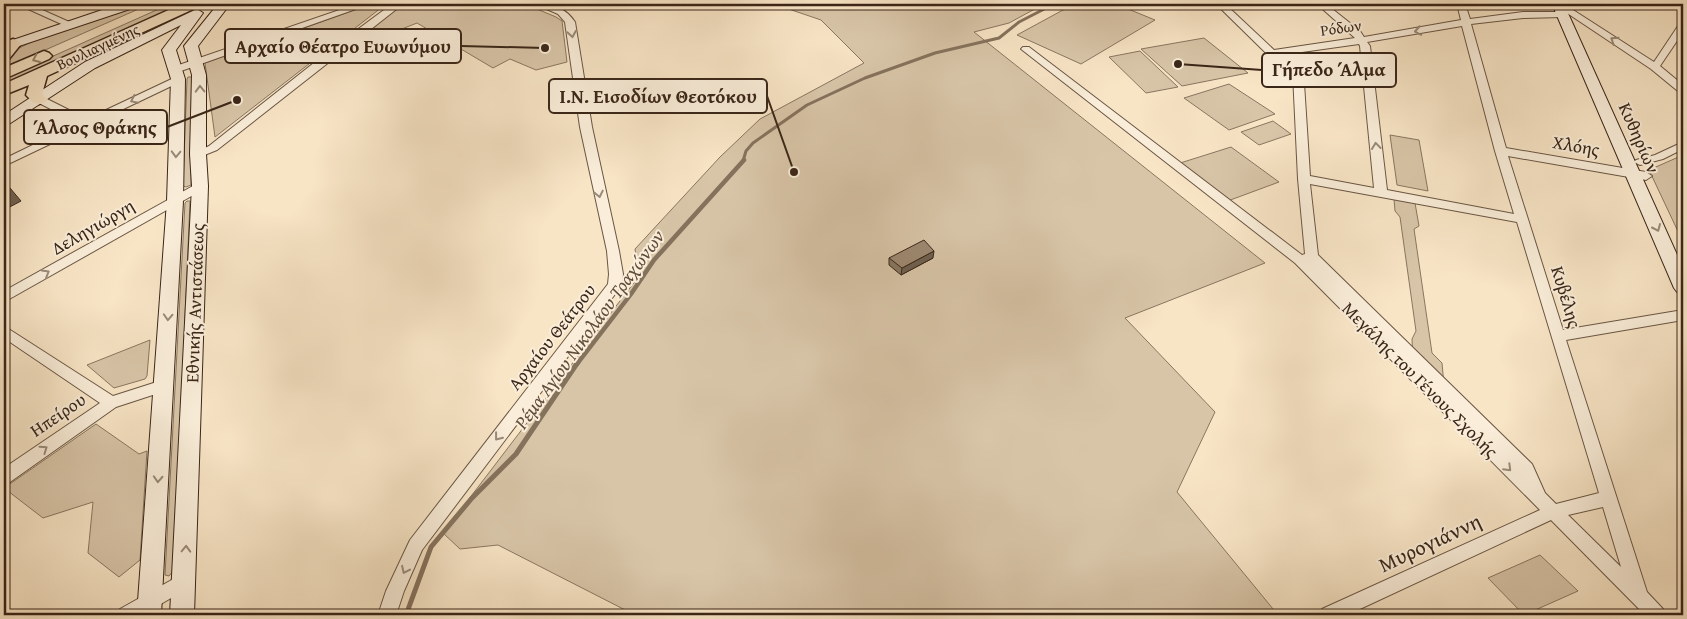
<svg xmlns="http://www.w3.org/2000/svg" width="1687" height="619" font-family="'Gentium Book Plus',serif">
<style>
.green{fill:#d8c5a8;stroke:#897660}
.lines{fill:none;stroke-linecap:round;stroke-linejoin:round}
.stream-far2{stroke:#85725d;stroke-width:3}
.stream-far1{stroke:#85725d;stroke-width:4.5}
.stream{stroke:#85725d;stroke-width:5}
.street-casing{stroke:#6a5644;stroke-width:2}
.secondary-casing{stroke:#3a2618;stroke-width:2}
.primary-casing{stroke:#3a2618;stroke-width:3}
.street{fill:#faeeda;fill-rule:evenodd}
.secondary{fill:#faeeda;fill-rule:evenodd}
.primary{fill:#f8e5c6;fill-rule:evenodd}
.wall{fill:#877662;stroke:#3a2618}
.shaded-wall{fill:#6e6050;stroke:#3a2618}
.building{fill:#9d8972;stroke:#3a2618}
.oneway{stroke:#9a8a79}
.oneway2{stroke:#99866f}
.labels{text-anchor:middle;stroke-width:4;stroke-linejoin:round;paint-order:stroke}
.far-street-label{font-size:15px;fill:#3a2618;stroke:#faeeda}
.street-label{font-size:18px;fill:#3a2618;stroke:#faeeda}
.water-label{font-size:19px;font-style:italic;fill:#604c3a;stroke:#faeeda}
.near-street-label{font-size:21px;fill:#3a2618;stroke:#faeeda}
.leader{fill:none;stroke:#3a2618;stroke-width:2}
.callout-dot{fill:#3a2618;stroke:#faeeda;stroke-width:2}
.callout{fill:#faeeda;stroke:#3a2618;stroke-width:2}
.callout-label{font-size:19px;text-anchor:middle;font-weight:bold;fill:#3a2618}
</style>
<rect width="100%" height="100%" fill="#f8e5c6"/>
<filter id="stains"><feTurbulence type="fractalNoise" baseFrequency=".004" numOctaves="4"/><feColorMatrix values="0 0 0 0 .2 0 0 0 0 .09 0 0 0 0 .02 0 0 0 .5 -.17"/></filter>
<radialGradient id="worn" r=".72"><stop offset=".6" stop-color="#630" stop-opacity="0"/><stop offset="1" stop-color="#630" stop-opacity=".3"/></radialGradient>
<g class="green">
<path d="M 139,4 L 150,4 L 4,68 L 4,62 L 17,49 L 56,30 Z"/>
<path d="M 170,4 L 185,4 L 4,86 L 4,78 Z"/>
<path d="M 371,4 L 386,4 L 215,137 L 205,63 Z"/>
<path d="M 402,4 L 525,4 L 556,17 L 562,21 L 567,62 L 536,70 L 510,59 L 493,68 L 417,23 L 359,46 L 351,45 Z"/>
<path d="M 774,4 L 1044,4 L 1009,23 L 974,32 L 1265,263 L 1125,318 L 1215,412 L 1177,492 L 1278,615 L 635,615 L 498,545 L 460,549 L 443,533 L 639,276 L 635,249 L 720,157 L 760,119 L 864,63 L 821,20 Z"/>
<path d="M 1074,4 L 1116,4 L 1155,20 L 1081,64 L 1017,35 Z"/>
<path d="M 1204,38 L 1248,73 L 1182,86 L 1141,49 Z"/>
<path d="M 1140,51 L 1178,87 L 1146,93 L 1109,57 Z"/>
<path d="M 188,77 L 192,77 L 191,185 L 186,187 L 183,186 L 187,79 Z"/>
<path d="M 1229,84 L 1275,114 L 1229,130 L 1184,98 Z"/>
<path d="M 1273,121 L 1291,134 L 1259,145 L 1241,132 Z"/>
<path d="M 1390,135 L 1419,140 L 1428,191 L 1397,185 Z"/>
<path d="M 1231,147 L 1279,182 L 1225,202 L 1177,164 Z"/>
<path d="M 1683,155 L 1683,242 L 1649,170 Z"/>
<path d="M 1394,199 L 1415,203 L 1419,226 L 1414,229 L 1432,353 L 1442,363 L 1444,385 L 1413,360 L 1412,339 L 1416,331 L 1400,217 L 1395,211 Z"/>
<path d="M 187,201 L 190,201 L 174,570 L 169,576 L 165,575 L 185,203 Z"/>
<path d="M 150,340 L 147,376 L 145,379 L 114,388 L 87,365 Z"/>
<path d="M 96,424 L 139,454 L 147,451 L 140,560 L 119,577 L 88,553 L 93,502 L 43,518 L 4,488 Z"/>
<path d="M 1540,555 L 1578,591 L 1524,615 L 1488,578 Z"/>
</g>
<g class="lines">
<path class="stream-far2" d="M 743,161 L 746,151 L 753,143 L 807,105 L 865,78 L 935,53 L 999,38 L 1019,22 L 1054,4"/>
<path class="stream-far1" d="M 577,364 L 631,294 L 654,260 L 744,160"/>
<path class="stream" d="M 406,615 L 431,547 L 472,498 L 516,454 L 578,362"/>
<defs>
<g id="street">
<path d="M 17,4 L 29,4 L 76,25 L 74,27 L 68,27 Z"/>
<path d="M 357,4 L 370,4 L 181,71 L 177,72 L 172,69 L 173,67 Z"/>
<path d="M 392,4 L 403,4 L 217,150 L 202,156 L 194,156 L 192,154 L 209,146 L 334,47 Z"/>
<path d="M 535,4 C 551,3 566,8 575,22 L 592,127 L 619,251 L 623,274 L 622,285 L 422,550 L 404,591 L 396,615 L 378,615 L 386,591 L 410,540 L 608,284 L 609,274 L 607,251 L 580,127 L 565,22 L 558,14 Z"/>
<path d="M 1216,4 L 1225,4 L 1274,50 L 1355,38 L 1317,4 L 1326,4 L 1360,31 L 1364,37 L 1461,20 L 1457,4 L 1465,4 L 1470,19 L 1523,12 L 1566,12 L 1567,9 L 1570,8 L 1654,62 L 1680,23 L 1683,22 L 1683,32 L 1660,66 L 1683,85 L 1683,93 L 1679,92 L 1651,69 L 1567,13 L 1566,16 L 1563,17 L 1523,18 L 1471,24 L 1506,148 L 1646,172 L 1652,176 L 1646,180 L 1508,156 L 1563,330 L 1683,310 L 1683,320 L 1566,340 L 1647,592 L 1663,609 L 1666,615 L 1645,615 L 1551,520 L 1347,615 L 1319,615 L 1322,609 L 1540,510 L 1295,263 L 1021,49 L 1023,47 L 1029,47 L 1302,255 L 1305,254 L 1298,179 L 1292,53 L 1268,55 ZM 1462,26 L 1495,151 L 1514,214 L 1387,190 L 1370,46 L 1367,42 ZM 1359,44 L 1360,46 L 1374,188 L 1310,176 L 1302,52 ZM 1310,184 L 1517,222 L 1599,493 L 1556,504 L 1545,493 L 1532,464 L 1318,255 ZM 1603,507 L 1621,567 L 1568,515 Z"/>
<path d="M 178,76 L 183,79 L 182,81 L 4,166 L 4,159 L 78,123 L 35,101 L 34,99 L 35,97 L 43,97 L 87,119 Z"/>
<path d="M 1683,142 L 1683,149 L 1663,159 L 1640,165 L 1634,162 L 1636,160 L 1655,155 Z"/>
<path d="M 200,182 L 206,186 L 204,189 L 4,302 L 4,291 Z"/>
<path d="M 4,326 L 113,396 L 163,380 L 168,382 L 170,386 L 168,390 L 116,407 L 10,482 L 4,484 L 4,468 L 100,403 L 4,338 Z"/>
<path d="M 184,573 L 190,575 L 193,581 L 190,587 L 142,615 L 117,615 L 120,609 Z"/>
</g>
<g id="secondary">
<path d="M 120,4 L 138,4 L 136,7 L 4,51 L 4,43 Z"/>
<path d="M 218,4 L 230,4 L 198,46 L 206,75 L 206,154 L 208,186 L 194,615 L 170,615 L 192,186 L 190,154 L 192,75 L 184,46 Z"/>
<path d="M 1556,4 L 1568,4 L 1567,11 L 1683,268 L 1683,294 L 1677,292 L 1674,288 L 1555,11 Z"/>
<path d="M 197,9 L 203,13 L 176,50 L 185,79 L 183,201 L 161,615 L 137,615 L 167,201 L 171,79 L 162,50 L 181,25 L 95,68 L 9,124 L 4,125 L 4,115 L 85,62 Z"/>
</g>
<g id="primary">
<path d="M 182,4 L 200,4 L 198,7 L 47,76 L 42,94 L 47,99 L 45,102 L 39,104 L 33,102 L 26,95 L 29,85 L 4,95 L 4,84 Z"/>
<path d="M 13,39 L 18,41 L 21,44 L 9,59 L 4,61 C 4,51 2,42 13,39 Z"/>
<path d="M 44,51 L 49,53 L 52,56 L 49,59 L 4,79 L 4,68 Z"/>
</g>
</defs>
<use href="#street" class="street-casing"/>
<use href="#secondary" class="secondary-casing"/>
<use href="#primary" class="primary-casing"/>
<use href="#street" class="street"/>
<use href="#secondary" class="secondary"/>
<use href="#primary" class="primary"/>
</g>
<path class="wall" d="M 889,258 L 933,258 L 901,275 L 889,265 Z"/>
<g class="shaded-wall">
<path d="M 10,188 L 21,201 L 4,210 L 4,191 Z"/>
<path d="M 934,251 L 933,258 L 901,275 L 902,268 Z"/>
</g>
<g class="building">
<path d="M 4,184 L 10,188 L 4,191 Z"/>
<path d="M 924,240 L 934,251 L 902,268 L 889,258 Z"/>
</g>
<defs><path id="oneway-chevron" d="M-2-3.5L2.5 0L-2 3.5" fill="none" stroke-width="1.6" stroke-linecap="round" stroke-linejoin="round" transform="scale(1.25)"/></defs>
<g class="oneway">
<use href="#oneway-chevron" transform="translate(1418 31) rotate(170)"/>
<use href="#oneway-chevron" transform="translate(572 34) rotate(81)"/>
<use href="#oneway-chevron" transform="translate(1614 40) rotate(-147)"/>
<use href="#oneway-chevron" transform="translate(200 89) rotate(-91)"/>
<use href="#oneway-chevron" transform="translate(134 100) rotate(154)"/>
<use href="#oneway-chevron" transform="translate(1376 146) rotate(-96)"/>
<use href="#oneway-chevron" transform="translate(176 154) rotate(92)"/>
<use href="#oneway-chevron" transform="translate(599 194) rotate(78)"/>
<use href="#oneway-chevron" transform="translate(1657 228) rotate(66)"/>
<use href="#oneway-chevron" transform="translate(46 273) rotate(-30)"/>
<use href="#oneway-chevron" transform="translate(168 317) rotate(93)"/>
<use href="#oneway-chevron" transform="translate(498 437) rotate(128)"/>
<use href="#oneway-chevron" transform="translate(44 449) rotate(-35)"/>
<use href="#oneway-chevron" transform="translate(1508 468) rotate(45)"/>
<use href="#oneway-chevron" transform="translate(158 479) rotate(93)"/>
<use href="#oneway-chevron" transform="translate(186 549) rotate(-88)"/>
<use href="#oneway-chevron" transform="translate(405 570) rotate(115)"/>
</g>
<use class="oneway2" href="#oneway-chevron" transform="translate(36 59) rotate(156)"/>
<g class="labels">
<g class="far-street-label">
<text transform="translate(1341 28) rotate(-8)" y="5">Ρόδων</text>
<text transform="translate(98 47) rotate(-25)" y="5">Βουλιαγμένης</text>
</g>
<g class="street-label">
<text transform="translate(1639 138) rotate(66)" y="6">Κυθηρίων</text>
<text transform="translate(1576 146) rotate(10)" y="6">Χλόης</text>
<text transform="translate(93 227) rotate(-30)" y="6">Δεληγιώργη</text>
<text transform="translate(1566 297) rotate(73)" y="6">Κυβέλης</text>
<text transform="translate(195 303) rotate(-88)" y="6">Εθνικής Αντιστάσεως</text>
<text transform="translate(552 337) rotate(-52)" y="6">Αρχαίου Θεάτρου</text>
<text transform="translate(1420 380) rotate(45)" y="6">Μεγάλης του Γένους Σχολής</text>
<text transform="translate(58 415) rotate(-34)" y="6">Ηπείρου</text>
</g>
<g class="water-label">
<text transform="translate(589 329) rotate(-54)" y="7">Ρέμα Αγίου Νικολάου Τραχώνων</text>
</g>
<g class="near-street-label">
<text transform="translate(1430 543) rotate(-25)" y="7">Μυρογιάννη</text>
</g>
</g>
<path class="leader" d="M545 48L461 46M1178 64L1262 70M794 172L767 96M237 100L167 127"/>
<g class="callout-dot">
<circle cx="545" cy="48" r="5"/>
<circle cx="1178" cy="64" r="5"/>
<circle cx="794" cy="172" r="5"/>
<circle cx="237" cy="100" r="5"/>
</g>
<g class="callout">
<rect x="225" y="29" width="236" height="34" rx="5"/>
<rect x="1262" y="53" width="134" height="34" rx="5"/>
<rect x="549" y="79" width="218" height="34" rx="5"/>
<rect x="24" y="110" width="143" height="34" rx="5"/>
</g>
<g class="callout-label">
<text x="343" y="53">Αρχαίο Θέατρο Ευωνύμου</text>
<text x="1329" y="76">Γήπεδο Άλμα</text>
<text x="658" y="103">Ι.Ν. Εισοδίων Θεοτόκου</text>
<text x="95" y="134">Άλσος Θράκης</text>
</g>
<rect width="1687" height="619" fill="none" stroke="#f8e5c6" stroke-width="20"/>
<rect x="5" y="5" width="1677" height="609" fill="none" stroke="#3a2618" stroke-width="2.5"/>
<rect x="10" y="10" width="1667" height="599" fill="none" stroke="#3a2618"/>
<rect width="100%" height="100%" filter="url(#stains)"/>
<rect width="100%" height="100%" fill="url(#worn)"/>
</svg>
